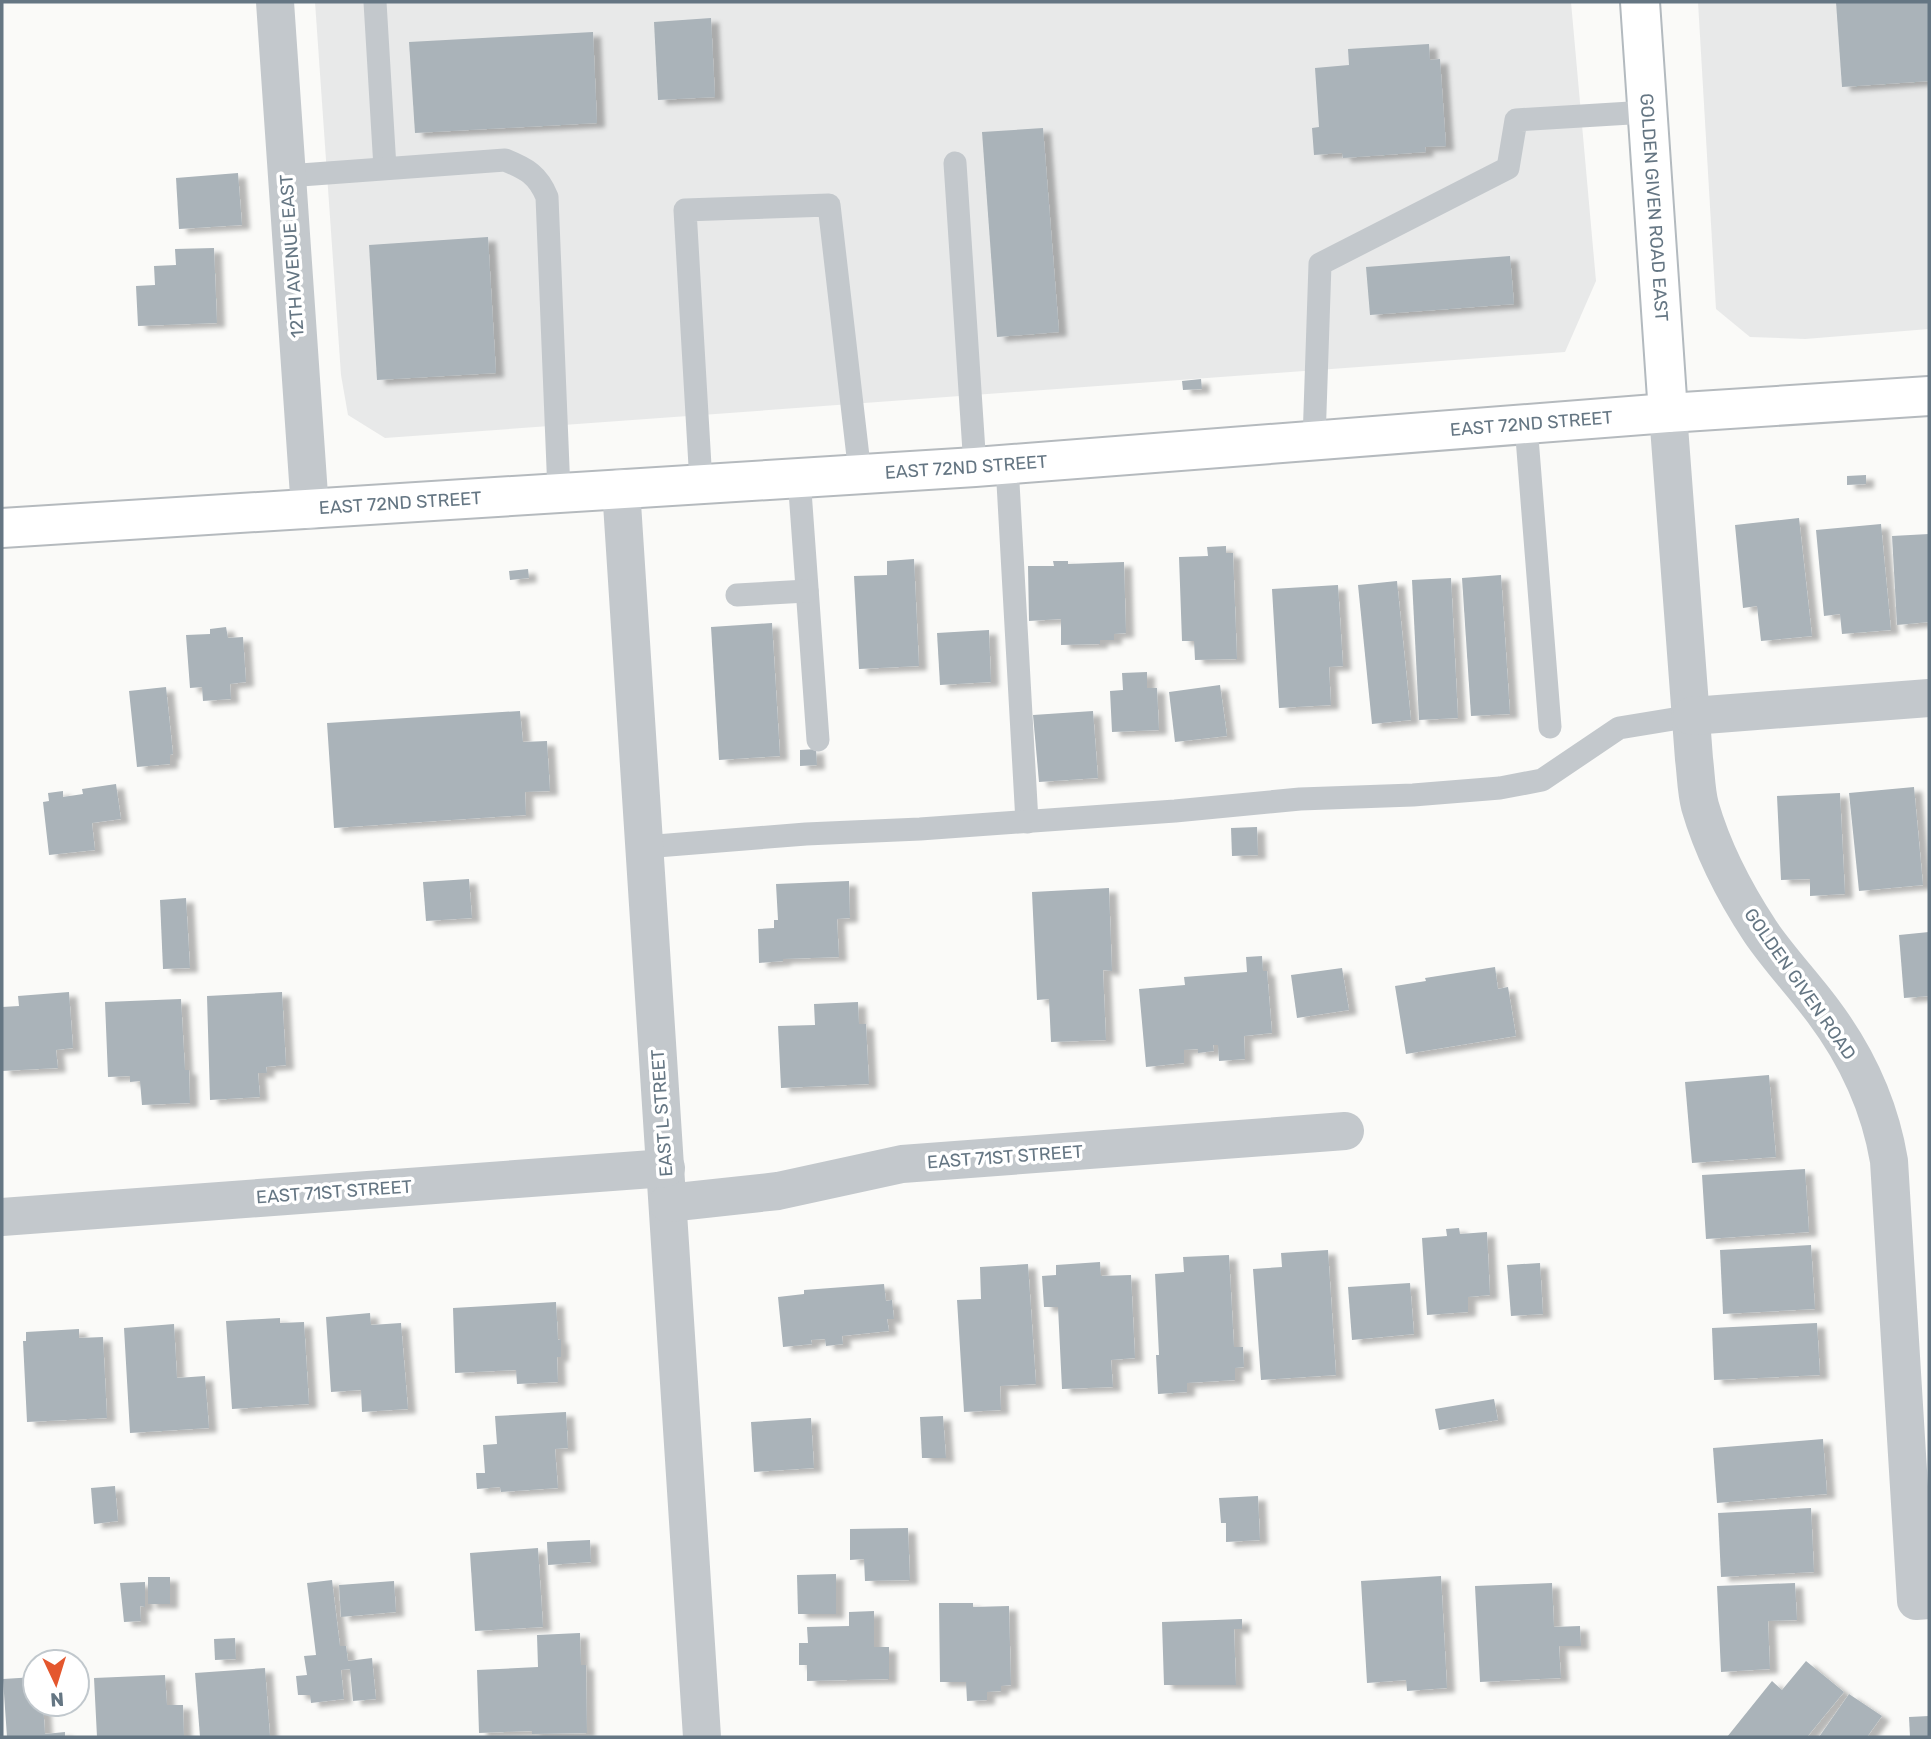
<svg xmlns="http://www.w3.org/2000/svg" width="1931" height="1739" font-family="Rubik,sans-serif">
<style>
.built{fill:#e8e9e9}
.building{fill:#aab3b9;filter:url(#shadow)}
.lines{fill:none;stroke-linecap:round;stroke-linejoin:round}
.secondary-casing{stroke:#b3babf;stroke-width:42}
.primary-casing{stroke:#b5babe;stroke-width:42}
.lane{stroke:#c3c8cc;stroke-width:23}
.street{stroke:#c3c8cc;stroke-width:38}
.secondary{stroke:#fff;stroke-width:38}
.primary{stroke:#fff;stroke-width:38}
.labels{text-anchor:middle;stroke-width:7;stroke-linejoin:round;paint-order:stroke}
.street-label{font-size:18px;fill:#657683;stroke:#fff}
</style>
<defs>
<filter id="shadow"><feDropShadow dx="8" dy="4.5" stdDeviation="2" flood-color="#0004"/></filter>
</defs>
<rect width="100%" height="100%" fill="#fafaf8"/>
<g class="built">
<path d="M 315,2 L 1571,2 L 1596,281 L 1565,352 L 385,438 L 348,415 L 341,375 Z"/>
<path d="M 1698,2 L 1929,2 L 1929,329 L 1805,339 L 1750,337 L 1716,309 Z"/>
</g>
<g class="building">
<path d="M 1836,2 L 1929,2 L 1929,81 L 1842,87 Z"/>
<path d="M 711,18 L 715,97 L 658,100 L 654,22 Z"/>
<path d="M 593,32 L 597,123 L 415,133 L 409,42 Z"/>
<path d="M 1429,44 L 1430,60 L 1440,59 L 1446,146 L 1425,147 L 1426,152 L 1343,158 L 1342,153 L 1314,155 L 1312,128 L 1319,127 L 1315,68 L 1349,65 L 1348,49 Z"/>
<path d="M 1043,128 L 1059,332 L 997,337 L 982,132 Z"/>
<path d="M 238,173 L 242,225 L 179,229 L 176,178 Z"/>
<path d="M 488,237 L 496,373 L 377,380 L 369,245 Z"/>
<path d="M 214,248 L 217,323 L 138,326 L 136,286 L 155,285 L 154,266 L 176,265 L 175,249 Z"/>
<path d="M 1510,256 L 1514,304 L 1370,315 L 1366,267 Z"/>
<path d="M 1201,379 L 1202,389 L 1183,390 L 1182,381 Z"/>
<path d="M 1866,475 L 1866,484 L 1847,485 L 1847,476 Z"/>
<path d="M 1799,518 L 1812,636 L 1761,641 L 1757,606 L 1743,608 L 1735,525 Z"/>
<path d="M 1881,524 L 1891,630 L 1842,634 L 1840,614 L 1824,616 L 1816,530 Z"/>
<path d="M 1929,534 L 1929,622 L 1897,625 L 1892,536 Z"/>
<path d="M 1226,546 L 1226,553 L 1233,553 L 1237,659 L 1195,660 L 1194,641 L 1182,641 L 1179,557 L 1208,556 L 1207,547 Z"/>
<path d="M 914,559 L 919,666 L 859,669 L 854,576 L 887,575 L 887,561 Z"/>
<path d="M 1053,561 L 1068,561 L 1068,564 L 1124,562 L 1126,633 L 1114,634 L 1114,640 L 1100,640 L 1100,644 L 1061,645 L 1061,619 L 1029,621 L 1028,566 L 1054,566 Z"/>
<path d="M 528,569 L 529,578 L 510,580 L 509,571 Z"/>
<path d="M 1501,575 L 1510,714 L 1471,716 L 1462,578 Z"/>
<path d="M 1451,578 L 1458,718 L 1419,720 L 1412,580 Z"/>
<path d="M 1397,581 L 1411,720 L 1372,724 L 1358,585 Z"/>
<path d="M 1338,585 L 1343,666 L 1329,667 L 1331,705 L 1279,708 L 1272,589 Z"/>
<path d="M 772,623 L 780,756 L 719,760 L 711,627 Z"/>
<path d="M 226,627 L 228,638 L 243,637 L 246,682 L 230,684 L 231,699 L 203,701 L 202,687 L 190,688 L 186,635 L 210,634 L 210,629 Z"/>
<path d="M 989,630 L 991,682 L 940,685 L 937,633 Z"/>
<path d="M 1147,672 L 1147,688 L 1157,688 L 1159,730 L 1112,732 L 1110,691 L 1123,690 L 1122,673 Z"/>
<path d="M 1220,685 L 1227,736 L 1175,742 L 1169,692 Z"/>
<path d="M 166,687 L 173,754 L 170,755 L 170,764 L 137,767 L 129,691 Z"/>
<path d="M 520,711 L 523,742 L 547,741 L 550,791 L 525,792 L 526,815 L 334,828 L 327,723 Z"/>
<path d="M 1093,711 L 1098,778 L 1039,782 L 1033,715 Z"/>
<path d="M 816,749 L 817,765 L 800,766 L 800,750 Z"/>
<path d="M 116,784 L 121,819 L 92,823 L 95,850 L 49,855 L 43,802 L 49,801 L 48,793 L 63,791 L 63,797 L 83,794 L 82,789 Z"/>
<path d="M 1914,787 L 1923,885 L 1859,891 L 1849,793 Z"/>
<path d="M 1840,793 L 1845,894 L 1810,896 L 1810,879 L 1781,880 L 1777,796 Z"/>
<path d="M 1257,827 L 1258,855 L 1232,856 L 1231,828 Z"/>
<path d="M 469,879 L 472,918 L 426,921 L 423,882 Z"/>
<path d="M 849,881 L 850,918 L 837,919 L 839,957 L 783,959 L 783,961 L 759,963 L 758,929 L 774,928 L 774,920 L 778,920 L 776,884 Z"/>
<path d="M 1109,888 L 1112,971 L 1103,970 L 1106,1040 L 1051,1042 L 1049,999 L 1037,1000 L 1032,892 Z"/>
<path d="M 186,898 L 190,968 L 163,969 L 160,900 Z"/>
<path d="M 1929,932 L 1929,996 L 1904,998 L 1899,935 Z"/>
<path d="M 1262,956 L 1263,971 L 1267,971 L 1272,1033 L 1244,1036 L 1245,1059 L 1219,1061 L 1218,1045 L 1213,1045 L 1214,1051 L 1198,1053 L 1198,1049 L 1184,1050 L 1184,1063 L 1146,1067 L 1139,989 L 1185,985 L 1184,977 L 1247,972 L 1246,957 Z"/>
<path d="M 1495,967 L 1498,989 L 1508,987 L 1516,1036 L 1406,1054 L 1395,986 L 1426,981 L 1425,978 Z"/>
<path d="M 1342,968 L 1349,1010 L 1297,1018 L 1291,975 Z"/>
<path d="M 69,992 L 73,1048 L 56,1050 L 58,1068 L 2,1071 L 2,1007 L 19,1006 L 18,996 Z"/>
<path d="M 282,992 L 286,1065 L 266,1067 L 267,1073 L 258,1073 L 260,1097 L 210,1100 L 207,996 Z"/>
<path d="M 181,999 L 185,1070 L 189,1070 L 190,1103 L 142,1105 L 140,1081 L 130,1082 L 130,1076 L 108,1077 L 105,1002 Z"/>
<path d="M 858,1002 L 859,1024 L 866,1024 L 869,1084 L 781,1088 L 778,1026 L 815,1025 L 814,1004 Z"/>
<path d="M 1769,1075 L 1776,1157 L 1692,1163 L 1685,1082 Z"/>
<path d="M 1805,1169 L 1809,1232 L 1706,1239 L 1702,1175 Z"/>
<path d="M 1459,1228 L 1460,1234 L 1487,1232 L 1490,1295 L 1468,1297 L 1468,1312 L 1427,1315 L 1422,1238 L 1447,1236 L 1446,1229 Z"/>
<path d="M 1811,1245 L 1815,1309 L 1723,1314 L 1720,1250 Z"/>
<path d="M 1328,1250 L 1336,1375 L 1261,1380 L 1253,1269 L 1282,1267 L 1281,1253 Z"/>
<path d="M 1229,1255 L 1234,1347 L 1243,1347 L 1244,1367 L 1235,1368 L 1235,1380 L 1187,1383 L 1187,1392 L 1158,1394 L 1156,1355 L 1159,1355 L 1155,1274 L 1184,1272 L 1183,1257 Z"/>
<path d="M 1100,1262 L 1101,1276 L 1131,1275 L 1135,1358 L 1111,1360 L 1113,1387 L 1062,1389 L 1058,1307 L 1044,1307 L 1042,1276 L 1056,1275 L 1056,1265 Z"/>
<path d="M 1540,1263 L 1543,1314 L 1511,1316 L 1507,1265 Z"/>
<path d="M 1028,1264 L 1036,1384 L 1000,1386 L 1001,1410 L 964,1412 L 957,1300 L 981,1299 L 980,1267 Z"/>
<path d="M 1410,1283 L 1414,1334 L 1352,1340 L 1348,1287 Z"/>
<path d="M 884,1284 L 886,1301 L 892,1300 L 894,1319 L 887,1319 L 889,1331 L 842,1336 L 843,1344 L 826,1346 L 825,1339 L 811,1340 L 812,1344 L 783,1347 L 778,1297 L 804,1294 L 804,1290 Z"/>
<path d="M 556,1302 L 558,1340 L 561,1339 L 561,1357 L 557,1357 L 558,1382 L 517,1384 L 516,1370 L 455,1373 L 453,1308 Z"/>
<path d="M 370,1313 L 371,1325 L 401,1323 L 408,1409 L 362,1412 L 361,1390 L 331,1392 L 326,1317 Z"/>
<path d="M 280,1318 L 280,1323 L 304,1322 L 309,1404 L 232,1409 L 226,1321 Z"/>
<path d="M 1817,1323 L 1820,1375 L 1714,1380 L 1712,1328 Z"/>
<path d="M 174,1324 L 177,1378 L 205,1376 L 209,1428 L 130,1433 L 124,1328 Z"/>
<path d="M 79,1329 L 79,1338 L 103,1337 L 107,1418 L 27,1422 L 23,1341 L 26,1341 L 26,1332 Z"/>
<path d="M 1494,1399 L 1498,1420 L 1439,1430 L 1435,1409 Z"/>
<path d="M 566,1412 L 568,1448 L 555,1449 L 558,1488 L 501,1492 L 500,1487 L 477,1489 L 476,1473 L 485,1473 L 483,1445 L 497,1444 L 495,1416 Z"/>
<path d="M 943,1416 L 946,1458 L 922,1458 L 920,1417 Z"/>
<path d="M 811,1418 L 814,1468 L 754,1472 L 751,1422 Z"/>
<path d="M 1823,1439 L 1827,1494 L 1717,1503 L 1713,1448 Z"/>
<path d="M 115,1486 L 118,1521 L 94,1524 L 91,1488 Z"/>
<path d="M 1258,1496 L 1260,1540 L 1226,1542 L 1226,1523 L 1221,1523 L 1219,1498 Z"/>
<path d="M 1811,1508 L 1814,1572 L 1721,1577 L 1718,1513 Z"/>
<path d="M 908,1528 L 910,1580 L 865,1581 L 864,1559 L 850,1560 L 850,1529 Z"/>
<path d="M 590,1540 L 591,1562 L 548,1565 L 547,1542 Z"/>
<path d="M 538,1548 L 543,1627 L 475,1631 L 470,1553 Z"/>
<path d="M 836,1574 L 836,1614 L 798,1614 L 797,1575 Z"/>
<path d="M 1441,1576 L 1447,1688 L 1407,1691 L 1406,1680 L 1367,1683 L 1361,1581 Z"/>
<rect x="148" y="1577" width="22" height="27"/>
<path d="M 332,1580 L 340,1646 L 346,1646 L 348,1661 L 372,1658 L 376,1699 L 353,1701 L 350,1669 L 341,1670 L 344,1699 L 311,1703 L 310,1695 L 298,1695 L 296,1676 L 307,1675 L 304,1656 L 316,1655 L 307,1583 Z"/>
<path d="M 394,1581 L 396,1612 L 341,1617 L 339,1585 Z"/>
<path d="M 145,1582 L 145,1607 L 140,1606 L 141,1621 L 124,1622 L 120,1583 Z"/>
<path d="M 1552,1583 L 1554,1627 L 1580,1626 L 1581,1646 L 1559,1646 L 1561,1678 L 1480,1682 L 1475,1586 Z"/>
<path d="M 1795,1583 L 1797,1620 L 1768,1621 L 1770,1669 L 1721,1672 L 1717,1586 Z"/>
<path d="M 939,1603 L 973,1603 L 973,1607 L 1009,1606 L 1011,1685 L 1001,1686 L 1001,1691 L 987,1692 L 987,1700 L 967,1701 L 966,1682 L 940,1682 Z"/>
<path d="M 874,1611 L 874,1647 L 889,1647 L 889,1679 L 807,1681 L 807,1665 L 799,1665 L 799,1643 L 808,1643 L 807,1627 L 849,1626 L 849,1612 Z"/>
<path d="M 1242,1619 L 1242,1629 L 1234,1629 L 1236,1685 L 1164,1685 L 1162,1622 Z"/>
<path d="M 580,1633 L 581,1665 L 586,1665 L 587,1733 L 532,1734 L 532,1731 L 479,1733 L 477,1670 L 538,1667 L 537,1635 Z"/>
<path d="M 235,1638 L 236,1659 L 215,1660 L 214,1639 Z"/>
<path d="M 1806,1661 L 1844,1692 L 1807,1737 L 1727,1737 L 1772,1681 L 1782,1690 Z"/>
<path d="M 265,1668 L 270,1737 L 200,1737 L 195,1673 Z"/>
<path d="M 165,1675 L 167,1705 L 183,1705 L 184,1737 L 97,1737 L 94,1678 Z"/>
<path d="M 35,1677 L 35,1704 L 43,1704 L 45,1734 L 65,1732 L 65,1737 L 7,1737 L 3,1679 Z"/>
<path d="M 1849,1694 L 1882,1716 L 1867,1737 L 1819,1737 Z"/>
<path d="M 1929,1716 L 1929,1737 L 1910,1737 L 1909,1717 Z"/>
</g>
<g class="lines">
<defs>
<g id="secondary">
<path id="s1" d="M 1640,2 L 1668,413"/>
</g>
<g id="primary">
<path id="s2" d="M 2,528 L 975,467 L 1668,413 L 1929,396"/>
</g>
</defs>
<use href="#secondary" class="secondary-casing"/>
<use href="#primary" class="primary-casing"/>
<g class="lane">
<path d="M 375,2 L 385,168"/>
<path d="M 955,163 L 975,467"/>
<path d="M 287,176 L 505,160 C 527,169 538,175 547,197 L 559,492"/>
<path d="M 1526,425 L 1550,727"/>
<path d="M 1314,441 L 1320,264 L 1508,168 L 1516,120 L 1647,112"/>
<path d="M 1007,465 L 1027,822"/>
<path d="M 799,477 L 818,740"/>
<path d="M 701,483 L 685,210 L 829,205 L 860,474"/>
<path d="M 737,595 L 807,591"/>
<path d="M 644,847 L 806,834 L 920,829 L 1175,811 L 1300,799 L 1413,795 L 1500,788 L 1542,780 L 1619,728 L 1692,716"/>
</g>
<g class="street">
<path d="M 275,2 L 310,510"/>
<path d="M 1668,413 L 1694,759 C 1696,774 1696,791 1700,806 C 1713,851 1735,893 1760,931 C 1779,959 1803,984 1823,1011 C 1856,1055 1880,1107 1889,1161 L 1916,1601 L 1929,1600"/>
<path d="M 621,488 L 702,1737"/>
<path d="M 1692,716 L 1929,698"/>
<path d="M 668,1203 L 778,1191 L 902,1164 L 1345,1131"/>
<path d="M 2,1217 L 666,1168"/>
</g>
<use href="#secondary" class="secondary"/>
<use href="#primary" class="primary"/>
</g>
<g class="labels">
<g class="street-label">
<text dy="6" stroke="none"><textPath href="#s1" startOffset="206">GOLDEN GIVEN ROAD EAST</textPath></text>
<text transform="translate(292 256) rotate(-94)" y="6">12TH AVENUE EAST</text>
<text dy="6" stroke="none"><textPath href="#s2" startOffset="1533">EAST 72ND STREET</textPath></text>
<text dy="6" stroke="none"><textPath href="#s2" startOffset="966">EAST 72ND STREET</textPath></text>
<text dy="6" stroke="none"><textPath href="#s2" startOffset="399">EAST 72ND STREET</textPath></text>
<text transform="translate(1800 984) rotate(55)" y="6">GOLDEN GIVEN ROAD</text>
<text transform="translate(662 1113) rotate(-94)" y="6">EAST L STREET</text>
<text transform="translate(1005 1157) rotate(-4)" y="6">EAST 71ST STREET</text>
<text transform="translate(334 1192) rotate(-4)" y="6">EAST 71ST STREET</text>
</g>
</g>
<rect width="1931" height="1739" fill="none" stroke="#657683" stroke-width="7"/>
<g transform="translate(56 1683) rotate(176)"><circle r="33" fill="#ffffff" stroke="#c1c8cd" stroke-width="2"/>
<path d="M0-5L12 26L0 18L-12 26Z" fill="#e4572e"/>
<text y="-10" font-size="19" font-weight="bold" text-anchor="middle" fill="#657683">N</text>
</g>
</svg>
